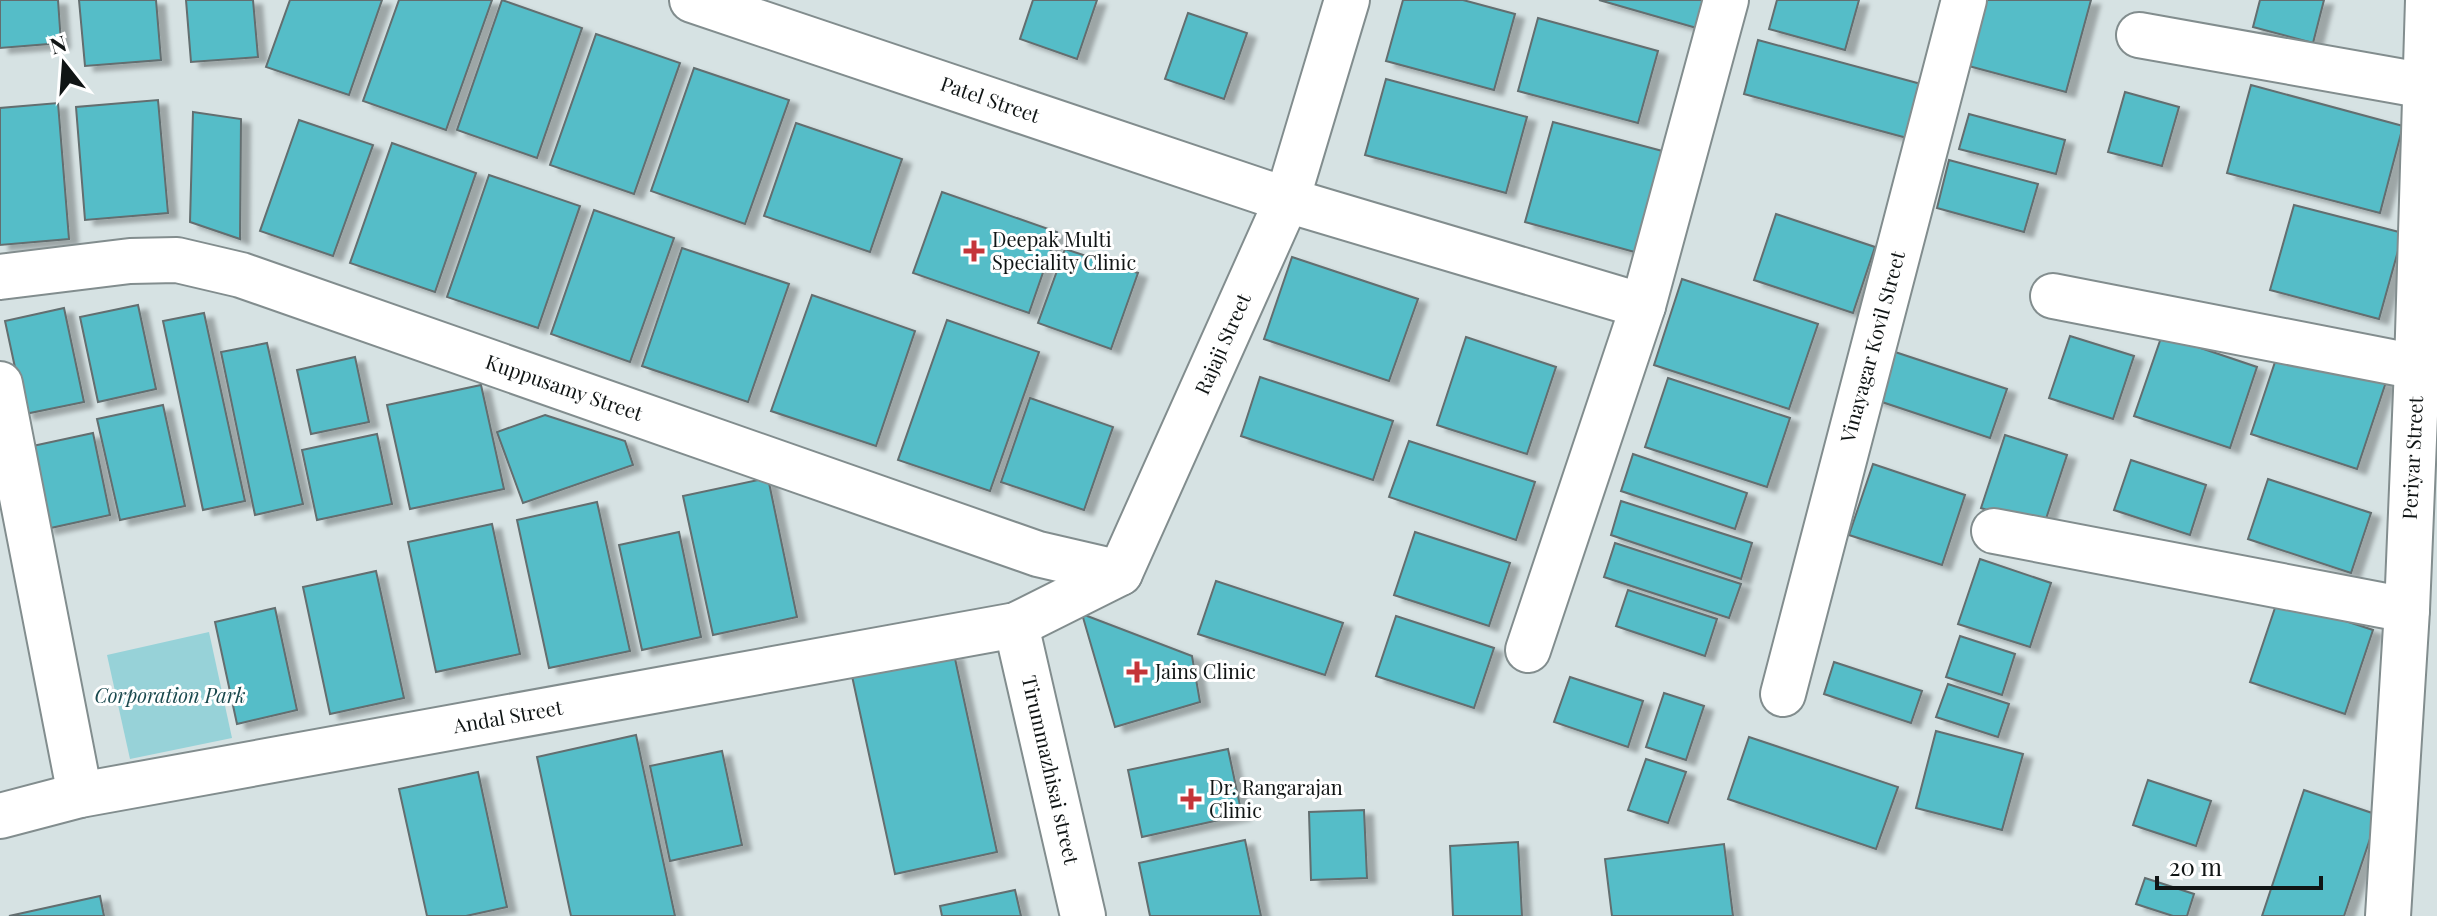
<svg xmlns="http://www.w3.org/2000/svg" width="2437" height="916" font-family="'Playfair Display',serif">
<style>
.green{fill:#97d2d8}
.building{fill:#54bdc8;stroke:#636e6f;stroke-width:2;filter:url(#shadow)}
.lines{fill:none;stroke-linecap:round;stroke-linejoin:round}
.minor-casing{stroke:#828d8e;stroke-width:48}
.minor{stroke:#fff;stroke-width:44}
.poi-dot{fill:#c43539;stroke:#fff;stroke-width:3}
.labels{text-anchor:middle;stroke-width:6;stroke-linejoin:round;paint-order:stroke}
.street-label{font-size:20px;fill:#101515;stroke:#fff}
.poi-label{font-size:20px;fill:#101515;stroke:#fff;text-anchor:start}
.park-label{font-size:20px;font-style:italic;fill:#1a494e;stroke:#fff}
</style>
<defs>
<filter id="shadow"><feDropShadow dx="9" dy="5" stdDeviation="2" flood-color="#0004"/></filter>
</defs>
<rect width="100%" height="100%" fill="#d6e2e3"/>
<path class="green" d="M 209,632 L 232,738 L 130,759 L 107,655 Z"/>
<g class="building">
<path d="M 0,0 L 58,0 L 61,43 L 0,48 Z"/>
<path d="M 79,0 L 156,0 L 161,60 L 85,66 Z"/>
<path d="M 186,0 L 253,0 L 258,57 L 191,62 Z"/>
<path d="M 290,0 L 382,0 L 349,95 L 266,67 Z"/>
<path d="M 399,0 L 492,0 L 446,130 L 363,101 Z"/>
<path d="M 502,0 L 582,28 L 537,158 L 457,130 Z"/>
<path d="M 1033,0 L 1097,0 L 1077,59 L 1020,39 Z"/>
<path d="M 1403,0 L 1463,0 L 1515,14 L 1494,90 L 1386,61 Z"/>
<path d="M 1599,0 L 1708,0 L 1700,29 Z"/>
<path d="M 1777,0 L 1859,0 L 1845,50 L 1769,29 Z"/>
<path d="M 1983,0 L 2091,0 L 2066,92 L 1965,65 Z"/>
<path d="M 2260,0 L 2324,0 L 2313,43 L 2253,27 Z"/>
<path d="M 1188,13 L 1247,33 L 1224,99 L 1165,79 Z"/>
<path d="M 1538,18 L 1658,51 L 1638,123 L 1518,91 Z"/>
<path d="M 596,34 L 680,63 L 634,194 L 550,165 Z"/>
<path d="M 1758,40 L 1921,84 L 1907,138 L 1744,94 Z"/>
<path d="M 694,68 L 789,100 L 745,224 L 651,191 Z"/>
<path d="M 1386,79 L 1527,117 L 1506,193 L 1365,155 Z"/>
<path d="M 2251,85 L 2403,126 L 2380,213 L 2227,173 Z"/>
<path d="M 2125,92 L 2179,107 L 2162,166 L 2108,152 Z"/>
<path d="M 158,100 L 168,213 L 85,220 L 76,107 Z"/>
<path d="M 58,103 L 69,239 L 0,245 L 0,108 Z"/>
<path d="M 193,112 L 241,119 L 240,239 L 190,222 Z"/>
<path d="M 1969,114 L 2065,140 L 2056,174 L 1959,149 Z"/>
<path d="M 299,120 L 373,145 L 333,256 L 260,231 Z"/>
<path d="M 1553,122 L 1670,153 L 1642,254 L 1525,222 Z"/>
<path d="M 796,123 L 902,159 L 870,252 L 764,216 Z"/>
<path d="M 392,143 L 476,173 L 435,292 L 350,263 Z"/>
<path d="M 1949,160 L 2038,184 L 2024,232 L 1937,208 Z"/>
<path d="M 489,175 L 580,206 L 538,328 L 447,297 Z"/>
<path d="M 942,192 L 1057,232 L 1029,313 L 913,273 Z"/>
<path d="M 2294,205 L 2403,233 L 2379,319 L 2270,290 Z"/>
<path d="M 594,210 L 674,238 L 630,362 L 551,334 Z"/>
<path d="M 1776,214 L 1875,247 L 1853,313 L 1754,280 Z"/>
<path d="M 682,248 L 789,284 L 748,402 L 642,366 Z"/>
<path d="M 1065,249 L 1138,273 L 1111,349 L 1038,323 Z"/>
<path d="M 1292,257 L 1418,299 L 1389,381 L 1264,339 Z"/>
<path d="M 1682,279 L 1818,324 L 1789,409 L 1654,365 Z"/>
<path d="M 812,295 L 915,331 L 876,446 L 771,411 Z"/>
<path d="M 138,305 L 156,389 L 98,402 L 80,317 Z"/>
<path d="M 64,308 L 84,402 L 25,414 L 5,321 Z"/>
<path d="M 204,313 L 245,501 L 203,510 L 163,321 Z"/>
<path d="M 947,320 L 1039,352 L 990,491 L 898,460 Z"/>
<path d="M 2162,335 L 2257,367 L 2230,448 L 2134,416 Z"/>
<path d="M 2070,336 L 2134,356 L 2113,419 L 2049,398 Z"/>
<path d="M 1466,337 L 1556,367 L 1527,454 L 1437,425 Z"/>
<path d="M 267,343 L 303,504 L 255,515 L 221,352 Z"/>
<path d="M 2280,347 L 2386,382 L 2357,469 L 2251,434 Z"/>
<path d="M 1889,350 L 2007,389 L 1990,438 L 1873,399 Z"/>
<path d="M 355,357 L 369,422 L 311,434 L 297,370 Z"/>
<path d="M 1260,377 L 1393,421 L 1373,480 L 1241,436 Z"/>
<path d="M 1668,378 L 1790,418 L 1767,487 L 1645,447 Z"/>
<path d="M 481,385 L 504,489 L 410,509 L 387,405 Z"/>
<path d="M 1030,398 L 1113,427 L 1084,510 L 1001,482 Z"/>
<path d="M 163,405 L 185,506 L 120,520 L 97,419 Z"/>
<path d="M 545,415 L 625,441 L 633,465 L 523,503 L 497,432 Z"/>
<path d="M 93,433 L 110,515 L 46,529 L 28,447 Z"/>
<path d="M 377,434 L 392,504 L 317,520 L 302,450 Z"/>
<path d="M 2005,435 L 2067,455 L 2043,528 L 1981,508 Z"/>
<path d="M 1409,441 L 1535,482 L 1516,540 L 1389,497 Z"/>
<path d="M 1633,454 L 1747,493 L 1735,529 L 1621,491 Z"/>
<path d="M 2131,460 L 2206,485 L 2190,535 L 2114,510 Z"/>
<path d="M 1873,464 L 1965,495 L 1942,565 L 1849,535 Z"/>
<path d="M 768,478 L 797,617 L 713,635 L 683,496 Z"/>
<path d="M 2268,479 L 2371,513 L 2351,573 L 2248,539 Z"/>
<path d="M 1621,501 L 1752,543 L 1741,579 L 1611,535 Z"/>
<path d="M 597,502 L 630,651 L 549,668 L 517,520 Z"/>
<path d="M 492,524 L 520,654 L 436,672 L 408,542 Z"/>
<path d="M 679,532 L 701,637 L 642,650 L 619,545 Z"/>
<path d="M 1415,532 L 1510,563 L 1489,626 L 1394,595 Z"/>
<path d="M 1615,543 L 1741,584 L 1729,618 L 1604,577 Z"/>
<path d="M 1980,559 L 2051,583 L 2030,647 L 1958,624 Z"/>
<path d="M 376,571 L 404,698 L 330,714 L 303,587 Z"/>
<path d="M 1216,581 L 1343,623 L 1325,675 L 1198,634 Z"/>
<path d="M 1628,590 L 1717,619 L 1705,656 L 1616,626 Z"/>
<path d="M 2278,599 L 2373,630 L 2345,714 L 2250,682 Z"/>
<path d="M 275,608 L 297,710 L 237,724 L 215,622 Z"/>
<path d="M 1082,614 L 1192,656 L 1200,702 L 1115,727 Z"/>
<path d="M 1396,616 L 1494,648 L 1474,708 L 1376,676 Z"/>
<path d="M 1960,636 L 2015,654 L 2002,695 L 1946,677 Z"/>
<path d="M 954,654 L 997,852 L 895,874 L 852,676 Z"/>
<path d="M 1834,662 L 1922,691 L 1911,723 L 1824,694 Z"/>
<path d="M 1570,677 L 1643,701 L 1628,747 L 1554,722 Z"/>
<path d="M 1948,684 L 2009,704 L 1998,737 L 1936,717 Z"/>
<path d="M 1664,693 L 1704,706 L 1686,760 L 1646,747 Z"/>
<path d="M 1936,731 L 2023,754 L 2002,830 L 1916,808 Z"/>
<path d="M 636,735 L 675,916 L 571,916 L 537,757 Z"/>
<path d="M 1749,737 L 1898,787 L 1876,849 L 1728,799 Z"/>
<path d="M 1228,749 L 1242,815 L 1142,837 L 1128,770 Z"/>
<path d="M 722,751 L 742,845 L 670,861 L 650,766 Z"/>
<path d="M 1646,759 L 1686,772 L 1668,823 L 1628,810 Z"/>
<path d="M 478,772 L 507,907 L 466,916 L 427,916 L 399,789 Z"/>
<path d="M 2148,780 L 2211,801 L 2196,846 L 2133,825 Z"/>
<path d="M 2304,790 L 2378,815 L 2344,916 L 2262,916 Z"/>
<path d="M 1364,810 L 1367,878 L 1311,880 L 1309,812 Z"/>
<path d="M 1245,840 L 1261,916 L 1150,916 L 1139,863 Z"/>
<path d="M 1518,842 L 1522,916 L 1453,916 L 1450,846 Z"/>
<path d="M 1724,844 L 1733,916 L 1612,916 L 1605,859 Z"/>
<path d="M 2145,878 L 2194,894 L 2187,916 L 2173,916 L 2136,904 Z"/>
<path d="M 1015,890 L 1021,916 L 942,916 L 940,906 Z"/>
<path d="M 100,896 L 104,916 L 9,916 Z"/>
</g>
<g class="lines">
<defs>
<g id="minor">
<path d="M 692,0 L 1287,200 L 1643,306"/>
<path d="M 2139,35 L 2426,86"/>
<path d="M 0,277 L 130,261 L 177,260 L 241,275 L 1038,554 L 1120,573"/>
<path d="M 2053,296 L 2417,367"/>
<path d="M 0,384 L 80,795"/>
<path d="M 1994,531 L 2407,610"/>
<path d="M 1016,625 L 1083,916"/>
<path d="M 1528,650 L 1643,306 L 1726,0"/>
<path d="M 1783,694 L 1964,0"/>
<path d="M 0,816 L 80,795 L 1016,625 L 1120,573 L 1287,200 L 1347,0"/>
<path d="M 2388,916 L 2407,610 L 2417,367 L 2428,0"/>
</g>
</defs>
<use href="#minor" class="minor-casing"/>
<use href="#minor" class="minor"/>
</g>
<g class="poi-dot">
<path d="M970 239h8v8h8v8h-8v8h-8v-8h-8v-8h8z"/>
<path d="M1133 660h8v8h8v8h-8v8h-8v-8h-8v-8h8z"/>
<path d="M1187 787h8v8h8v8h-8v8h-8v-8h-8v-8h8z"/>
</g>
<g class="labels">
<g class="street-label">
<text transform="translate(990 100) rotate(19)" y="7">Patel Street</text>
<text transform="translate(1223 344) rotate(-66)" y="7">Rajaji Street</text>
<text transform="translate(1873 347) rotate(-75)" y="7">Vinayagar Kovil Street</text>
<text transform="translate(564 388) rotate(19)" y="7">Kuppusamy Street</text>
<text transform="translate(2413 458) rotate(-87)" y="7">Periyar Street</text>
<text transform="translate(508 717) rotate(-10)" y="7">Andal Street</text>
<text transform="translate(1050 770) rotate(77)" y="7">Tirummazhisai street</text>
</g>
<g class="poi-label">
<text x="992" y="247">Deepak Multi<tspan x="992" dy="23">Speciality Clinic</tspan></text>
<text x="1155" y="679">Jains Clinic</text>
<text x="1209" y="795">Dr. Rangarajan<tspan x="1209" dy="23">Clinic</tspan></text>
</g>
<g class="park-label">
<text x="170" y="703">Corporation Park</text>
</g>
</g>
<g transform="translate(64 64) rotate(343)" stroke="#ffffff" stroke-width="6" paint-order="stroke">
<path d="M0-6L14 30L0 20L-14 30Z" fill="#101515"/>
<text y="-12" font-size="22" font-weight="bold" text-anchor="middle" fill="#101515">N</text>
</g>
<path d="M2157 876v12h164v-12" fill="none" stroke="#101515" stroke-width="4"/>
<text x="2169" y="876" font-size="24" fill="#101515" stroke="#ffffff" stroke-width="6" paint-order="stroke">20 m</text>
</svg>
